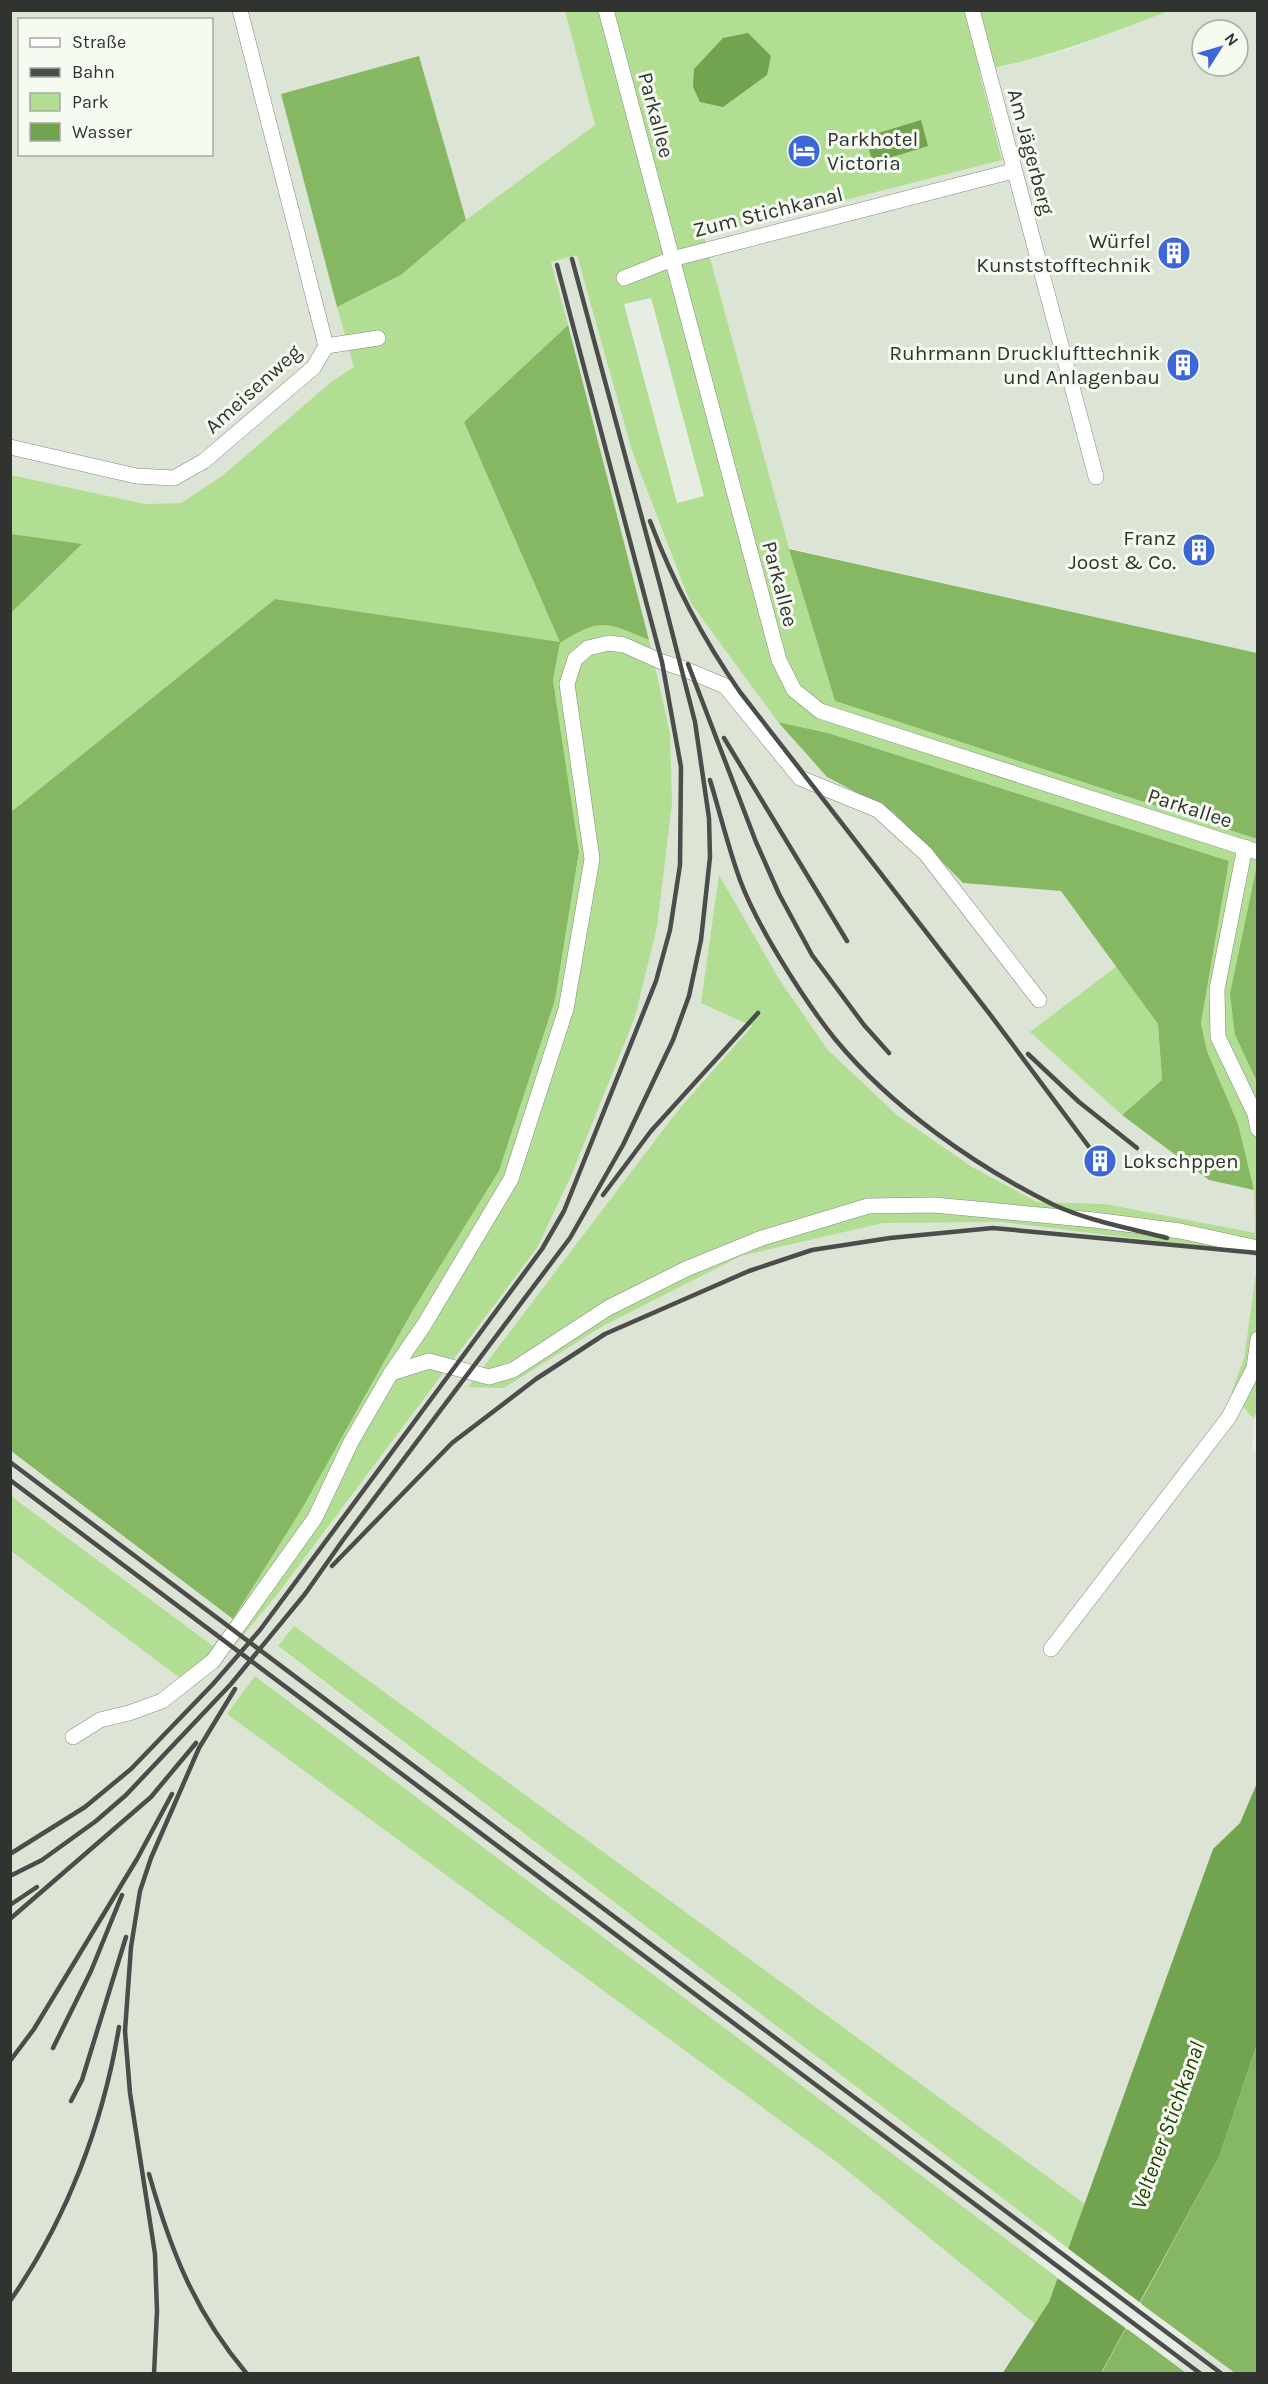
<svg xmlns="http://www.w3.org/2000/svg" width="1268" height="2384" font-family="Karla,sans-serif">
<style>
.built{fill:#dbe4d5;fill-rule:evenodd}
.green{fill:#b1de93;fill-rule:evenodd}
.forest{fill:#86b763}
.water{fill:#72a34f}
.pier{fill:#e8ede4}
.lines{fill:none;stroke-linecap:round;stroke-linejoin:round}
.minor-casing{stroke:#848981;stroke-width:16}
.minor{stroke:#fff;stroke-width:15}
.rail{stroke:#4a4d49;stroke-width:4.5}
.labels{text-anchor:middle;stroke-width:6;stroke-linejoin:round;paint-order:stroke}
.street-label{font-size:21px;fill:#313330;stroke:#f5fbf1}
.poi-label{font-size:21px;fill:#313330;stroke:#f5fbf1;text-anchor:end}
.water-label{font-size:22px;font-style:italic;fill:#1f3e00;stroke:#f5fbf1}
</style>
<rect width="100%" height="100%" fill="#e8ede4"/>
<g class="built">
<path d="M 11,11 L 565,11 L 595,125 L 466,220 L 419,56 L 281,94 L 337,307 L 355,367 L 331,382 L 222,476 L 181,503 L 146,504 L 11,475 ZM 20,20 L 212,20 L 212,154 L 20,154 Z"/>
<path d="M 1169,11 L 1257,11 L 1257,653 L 789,548 L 704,236 L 1002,160 L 978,71 L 1003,67 L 1073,48 ZM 1202,30 L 1238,30 L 1238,66 L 1202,66 Z"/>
<path d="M 578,255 L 632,451 L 690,602 L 778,722 L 827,777 L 893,812 L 963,883 L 1061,891 L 1117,966 L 1031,1032 L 1122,1115 L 1209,1180 L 1254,1190 L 1255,1234 L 1105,1204 L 1037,1202 L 972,1167 L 897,1115 L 827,1049 L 779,979 L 752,1025 L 679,1109 L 504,1388 L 603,1326 L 741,1256 L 883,1223 L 1002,1222 L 1058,1225 L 1255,1253 L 1257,1265 L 1244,1359 L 1231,1393 L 1254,1419 L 1252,1451 L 1257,1452 L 1257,1783 L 1240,1823 L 1213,1849 L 1085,2204 L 294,1626 L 278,1647 L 1044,2230 L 1029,2257 L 256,1676 L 228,1714 L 838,2163 L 1035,2324 L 1002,2373 L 11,2373 L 10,1551 L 193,1688 L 217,1667 L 276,1596 L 537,1248 L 571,1176 L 635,1017 L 670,733 L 649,640 L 551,262 Z"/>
<path d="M 10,1451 L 233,1619 L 213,1646 L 11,1496 Z"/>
<path d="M 1189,2340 L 1235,2373 L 1186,2373 L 1174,2364 Z"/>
</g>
<g class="green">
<path d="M 565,11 L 1169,11 C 1106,35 1045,59 979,71 L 1002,160 L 704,236 L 789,548 L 835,701 L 1257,839 L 1257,870 L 1235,1035 L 1257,1082 L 1258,1408 L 1254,1419 L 1231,1393 L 1244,1359 L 1257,1265 L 1255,1253 L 1002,1222 L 883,1223 L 741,1256 L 603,1326 L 504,1388 L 468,1387 L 679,1109 L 752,1026 L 701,1003 L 719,875 L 779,979 L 827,1049 L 897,1115 L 972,1167 L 1037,1202 L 1105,1204 L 1255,1233 L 1254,1190 L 1238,1125 L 1207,1051 L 1201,1023 L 1229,861 L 828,733 L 778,722 L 690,602 L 632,451 L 577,255 L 551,262 L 568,325 L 464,422 L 561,642 C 602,617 606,622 649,640 L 670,733 L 672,803 L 657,927 L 635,1017 L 571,1176 L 537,1248 L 276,1596 L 217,1667 L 193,1688 L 11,1551 L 11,1496 L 213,1646 L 233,1619 L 303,1507 L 413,1310 L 499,1171 L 555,1000 L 579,853 L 553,680 L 560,643 L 275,599 L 11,812 L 11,613 L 81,545 L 11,534 L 11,475 L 145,504 L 181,503 L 222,476 L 331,382 L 354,367 L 337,307 L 401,275 L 466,220 L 595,125 ZM 651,298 L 704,496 L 677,503 L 624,304 Z"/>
<path d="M 1117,966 L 1158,1024 L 1162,1080 L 1122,1115 L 1030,1032 Z"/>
<path d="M 294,1626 L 1085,2204 L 1069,2249 L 278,1646 Z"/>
<path d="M 255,1676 L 1058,2278 L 1049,2302 L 1035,2324 L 838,2163 L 227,1714 Z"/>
</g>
<g class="forest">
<path d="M 419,56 L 466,220 L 401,275 L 337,307 L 281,94 Z"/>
<path d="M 568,325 L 649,640 C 606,622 601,617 560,643 L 553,680 L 579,852 L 555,1000 L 499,1171 L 413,1310 L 303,1507 L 233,1619 L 11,1451 L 11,812 L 275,599 L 560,642 L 464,422 Z"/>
<path d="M 11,534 L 82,544 L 11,613 L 10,534 Z"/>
<path d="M 789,549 L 1257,653 L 1257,839 L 835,701 Z"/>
<path d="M 778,722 L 828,733 L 1229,861 L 1201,1023 L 1207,1051 L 1238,1124 L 1254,1190 L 1209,1180 L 1122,1115 L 1162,1080 L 1158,1024 L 1061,891 L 963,883 L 893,812 L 827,777 Z"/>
<path d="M 1256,870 L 1258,870 L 1257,1082 L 1235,1035 L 1230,994 Z"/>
<path d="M 1257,2044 L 1257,2373 L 1235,2373 L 1140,2303 L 1219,2157 Z"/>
<path d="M 1126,2328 L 1186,2373 L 1101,2374 Z"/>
</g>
<g class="water">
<path d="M 748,33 L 771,56 L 767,75 L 723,107 L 700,102 L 693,87 L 694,69 L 723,38 Z"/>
<path d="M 921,120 L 928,146 L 873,163 L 865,137 Z"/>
<path d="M 1257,1783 L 1257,2044 L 1219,2157 L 1101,2373 L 1002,2374 L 1049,2302 L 1213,1849 L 1240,1823 Z"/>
</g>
<path class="pier" d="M 1066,2247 L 1142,2304 L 1128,2330 L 1056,2277 Z"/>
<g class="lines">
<defs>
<g id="minor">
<path d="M 606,10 L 779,660 L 794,690 L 820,711 L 1258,852"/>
<path d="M 972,10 L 1096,477"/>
<path d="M 624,278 L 672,259 L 1013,171"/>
<path d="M 326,346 L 378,338"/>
<path d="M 10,447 L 136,476 L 174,478 L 204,461 L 314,367 L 326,346 L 240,10"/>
<path d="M 1245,847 L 1217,989 L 1218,1037 L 1255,1114 L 1258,1129"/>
<path d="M 391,1373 L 429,1361 L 489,1377 L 513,1370 L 608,1308 L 686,1269 L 762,1238 L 868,1206 L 934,1205 L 1094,1220 L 1180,1231 L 1258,1248"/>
<path d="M 1051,1649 L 1229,1417 L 1254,1368 L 1258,1339"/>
<path d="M 73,1737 L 100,1720 L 129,1713 L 162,1701 L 213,1661 L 315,1518 L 351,1442 L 391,1373 L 424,1325 L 511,1179 L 566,1009 L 592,859 L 567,684 L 575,659 L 588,648 L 609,643 L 624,645 L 662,662 L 682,668 L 725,686 L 800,778 L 878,810 L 926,854 L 1039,1000"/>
</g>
</defs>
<use href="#minor" class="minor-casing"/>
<use href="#minor" class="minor"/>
<g class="rail">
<path d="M 650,521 C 673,582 703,639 740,692 L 992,1017 L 1089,1147"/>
<path d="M 688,664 L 756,842 L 779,894 L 812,955 L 864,1025 L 889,1053"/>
<path d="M 724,738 L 847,941"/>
<path d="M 710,780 C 720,813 728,847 740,880 C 750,907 764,932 779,957 C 796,985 814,1013 835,1039 C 891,1107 975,1166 1054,1205 C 1089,1221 1129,1228 1167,1238"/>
<path d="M 1028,1054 L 1079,1102 L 1137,1148"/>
<path d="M 603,1195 L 651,1131 L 758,1013"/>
<path d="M 10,1462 L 1222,2374"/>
<path d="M 10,1480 L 1201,2374"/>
<path d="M 332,1566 L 452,1443 L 536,1379 L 605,1334 L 749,1271 L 812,1250 L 890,1238 L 993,1228 L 1258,1253"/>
<path d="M 10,1854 L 85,1807 L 131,1769 L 213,1684 L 260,1630 L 423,1410 L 542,1249 L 564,1211 L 656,981 L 670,930 L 680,865 L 681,767 L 662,662 L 557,265"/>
<path d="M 10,1876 L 42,1860 L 96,1821 L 126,1795 L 231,1684 L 305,1594 L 343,1540 L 570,1238 L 623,1145 L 673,1040 L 689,996 L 701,940 L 710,857 L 709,818 L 695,722 L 660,585 L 572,259"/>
<path d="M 10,1905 L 37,1887"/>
<path d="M 10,1919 L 151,1797 L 196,1743"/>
<path d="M 53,2048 L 91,1971 L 122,1895"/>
<path d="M 10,2061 L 34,2029 L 137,1859 L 172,1794"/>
<path d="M 71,2101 L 82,2080 L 126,1937"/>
<path d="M 149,2174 C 171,2251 194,2311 247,2374"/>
<path d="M 10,2301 C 67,2219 103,2124 119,2027"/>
<path d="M 154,2374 L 157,2311 L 155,2254 L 130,2093 L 125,2031 L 131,1947 L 140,1891 L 151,1858 L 199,1748 L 235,1689"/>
</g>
</g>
<defs>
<symbol id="hotel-disc" viewBox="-11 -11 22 22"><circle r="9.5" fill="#3d67d8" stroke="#f5fbf1"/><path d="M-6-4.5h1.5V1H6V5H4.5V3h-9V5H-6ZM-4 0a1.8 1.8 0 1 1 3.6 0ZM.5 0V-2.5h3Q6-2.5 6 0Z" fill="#fff"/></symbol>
<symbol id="building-disc" viewBox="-11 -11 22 22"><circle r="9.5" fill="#3d67d8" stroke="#f5fbf1"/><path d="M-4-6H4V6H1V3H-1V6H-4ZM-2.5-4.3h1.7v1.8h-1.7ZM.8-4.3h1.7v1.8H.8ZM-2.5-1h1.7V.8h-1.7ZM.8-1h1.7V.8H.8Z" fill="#fff"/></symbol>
</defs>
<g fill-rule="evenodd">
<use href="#hotel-disc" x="785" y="132" width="38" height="38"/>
<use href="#building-disc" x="1155" y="234" width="38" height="38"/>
<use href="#building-disc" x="1164" y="346" width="38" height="38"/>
<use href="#building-disc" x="1180" y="531" width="38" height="38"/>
<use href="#building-disc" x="1081" y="1142" width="38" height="38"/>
</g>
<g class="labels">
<g class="street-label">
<text transform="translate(656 115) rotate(75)" y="7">Parkallee</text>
<text transform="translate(1031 152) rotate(75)" y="7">Am Jägerberg</text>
<text transform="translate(768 212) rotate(-14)" y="7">Zum Stichkanal</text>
<text transform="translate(253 389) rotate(-42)" y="7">Ameisenweg</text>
<text transform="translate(780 584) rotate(75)" y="7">Parkallee</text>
<text transform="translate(1190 808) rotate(18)" y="7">Parkallee</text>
</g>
<g class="poi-label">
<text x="827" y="146" text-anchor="start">Parkhotel<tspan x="827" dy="24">Victoria</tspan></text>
<text x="1151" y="248">Würfel<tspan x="1151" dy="24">Kunststofftechnik</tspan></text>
<text x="1160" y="360">Ruhrmann Drucklufttechnik<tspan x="1160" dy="24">und Anlagenbau</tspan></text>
<text x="1176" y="545">Franz<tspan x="1176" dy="24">Joost &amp; Co.</tspan></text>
<text x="1123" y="1168" text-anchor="start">Lokschppen</text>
</g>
<g class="water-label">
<text transform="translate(1167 2125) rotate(-70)" y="8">Veltener Stichkanal</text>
</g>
</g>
<rect width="1268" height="2384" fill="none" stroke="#313330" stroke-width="24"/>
<rect x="18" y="18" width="195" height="138" fill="#f5fbf1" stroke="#a7aba4" stroke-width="1.5"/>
<rect x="30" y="38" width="30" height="9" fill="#ffffff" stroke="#a7aba4" stroke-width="1.5"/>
<text x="72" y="48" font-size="18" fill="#313330">Straße</text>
<rect x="30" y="68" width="30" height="9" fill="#4a4d49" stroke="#a7aba4" stroke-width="1.5"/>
<text x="72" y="78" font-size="18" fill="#313330">Bahn</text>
<rect x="30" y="93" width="30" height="18" fill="#b1de93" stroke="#a7aba4" stroke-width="1.5"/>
<text x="72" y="108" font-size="18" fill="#313330">Park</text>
<rect x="30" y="123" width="30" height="18" fill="#72a34f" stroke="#a7aba4" stroke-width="1.5"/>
<text x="72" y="138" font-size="18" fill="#313330">Wasser</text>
<g transform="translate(1220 48) rotate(53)"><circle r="28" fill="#f5fbf1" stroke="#a7aba4" stroke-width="1.5"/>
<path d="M0-4.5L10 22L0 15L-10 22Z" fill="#3d67d8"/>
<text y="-9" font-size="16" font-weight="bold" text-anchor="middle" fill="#313330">N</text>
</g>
</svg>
